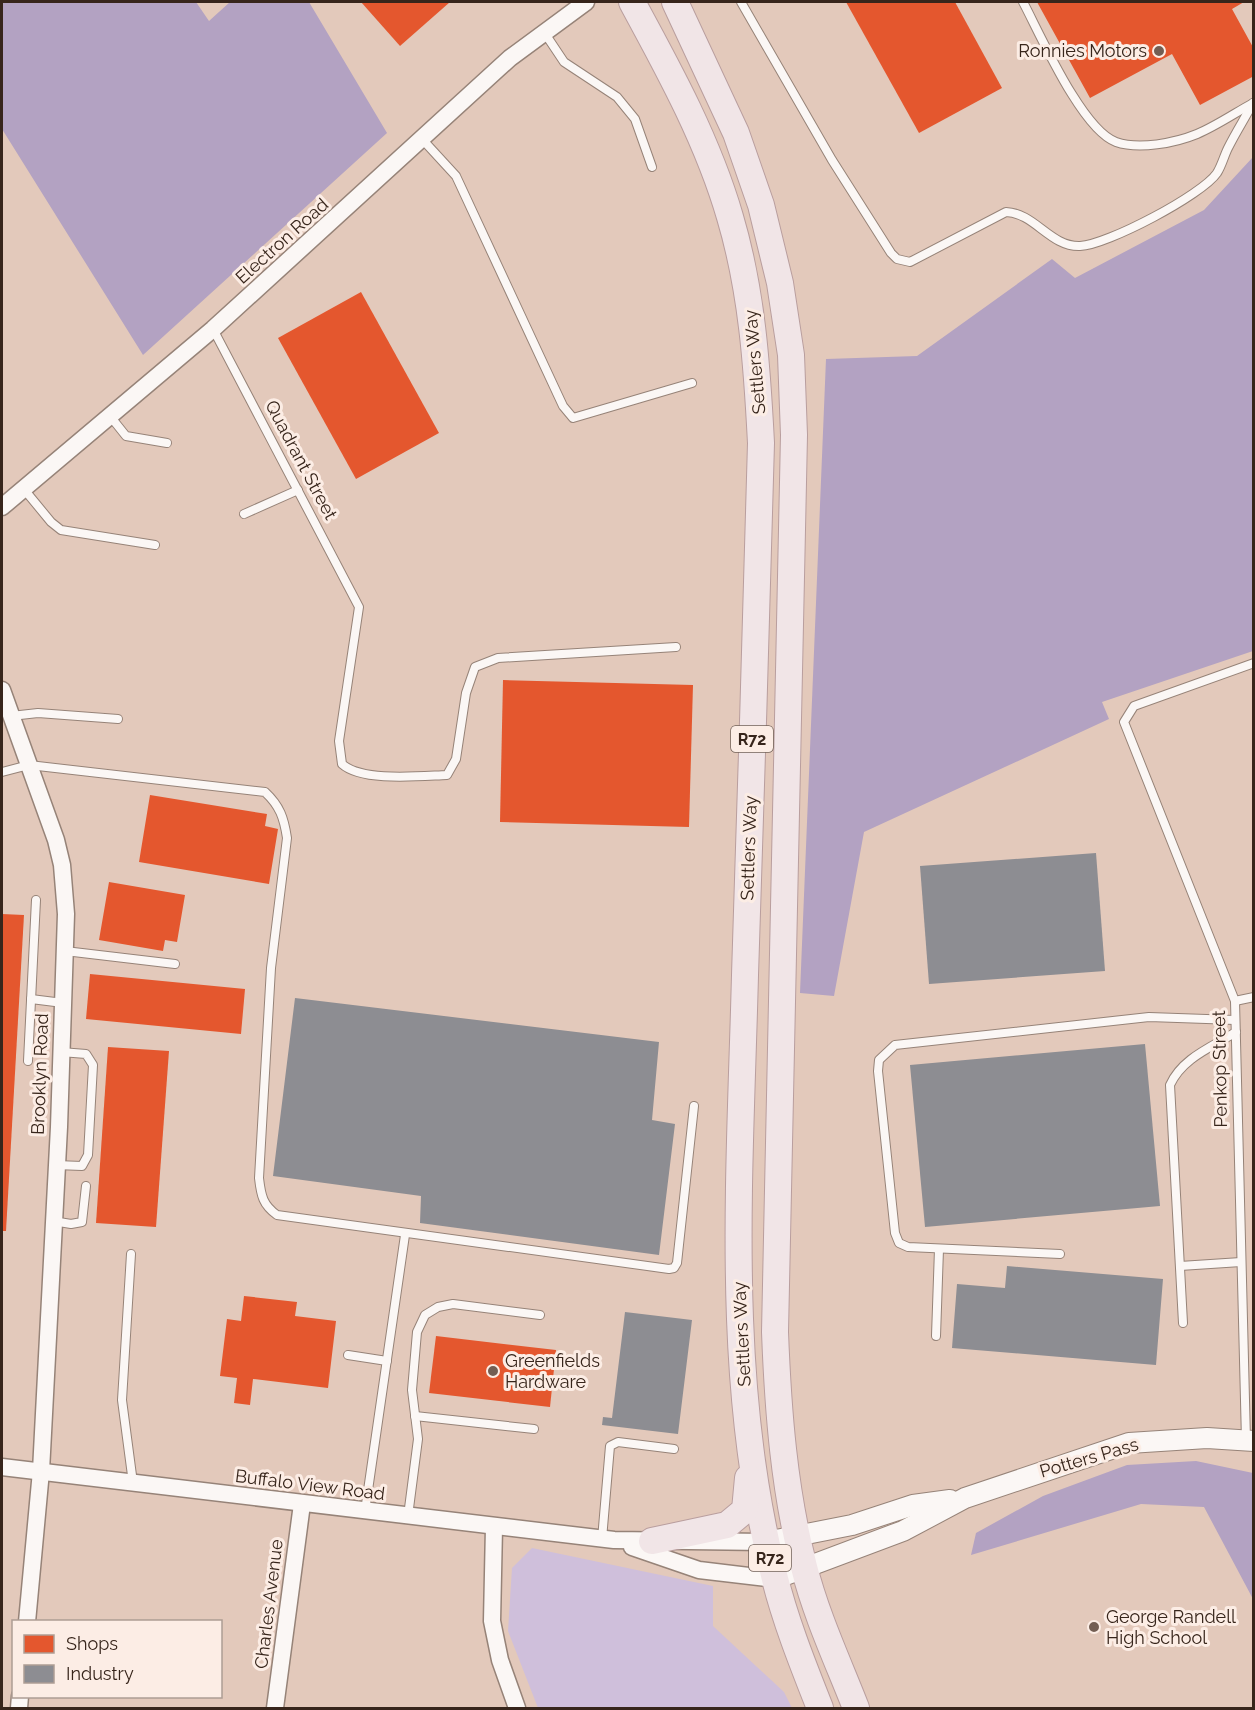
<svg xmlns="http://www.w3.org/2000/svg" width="1255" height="1710" font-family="Raleway,sans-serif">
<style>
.green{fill:#cfbfdb}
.forest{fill:#b3a2c2}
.shops{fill:#e4572e}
.industry{fill:#8d8d92}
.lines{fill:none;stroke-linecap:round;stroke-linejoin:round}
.service-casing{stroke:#968378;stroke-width:10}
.minor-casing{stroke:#968378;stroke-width:19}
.tertiary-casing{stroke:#968378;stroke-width:22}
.primary-casing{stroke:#b99e9e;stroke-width:28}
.service{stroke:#fbf7f5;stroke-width:8}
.minor{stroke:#fbf7f5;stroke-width:16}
.tertiary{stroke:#fbf7f5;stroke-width:20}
.primary{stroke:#f1e5e7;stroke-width:26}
.poi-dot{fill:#735e53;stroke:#fcede5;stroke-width:2}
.labels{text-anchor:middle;stroke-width:6;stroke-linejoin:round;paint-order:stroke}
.shield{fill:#fcede5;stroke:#726158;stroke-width:1.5}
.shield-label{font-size:16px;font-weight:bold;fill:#37251b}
.poi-label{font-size:18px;fill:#37251b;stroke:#fcede5;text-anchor:start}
.street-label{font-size:18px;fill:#37251b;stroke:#fcede5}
</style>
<rect width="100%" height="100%" fill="#e3c9bb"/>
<path class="green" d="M 532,1548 L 713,1586 L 713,1626 L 784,1692 L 792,1708 L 538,1708 L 508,1631 L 512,1568 Z"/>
<g class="forest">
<path d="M 2,2 L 196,2 L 209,21 L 230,2 L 309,2 L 387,133 L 143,355 L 2,129 Z"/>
<path d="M 1253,157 L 1253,651 L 1102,702 L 1109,719 L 864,832 L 834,996 L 800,993 L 826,359 L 917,356 L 1052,259 L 1075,278 L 1204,210 Z"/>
<path d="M 1196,1461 L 1253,1473 L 1253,1599 L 1204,1507 L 1141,1504 L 971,1555 L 976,1533 L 1043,1496 L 1127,1465 Z"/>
</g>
<g class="shops">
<path d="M 361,2 L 450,2 L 400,46 Z"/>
<path d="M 846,2 L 955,2 L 1002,88 L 919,133 Z"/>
<path d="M 1037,2 L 1244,2 L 1232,9 L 1254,49 L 1254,76 L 1200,105 L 1172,54 L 1090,98 Z"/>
<path d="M 361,292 L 439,433 L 356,479 L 278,338 Z"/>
<path d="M 503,680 L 693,685 L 689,827 L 500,822 Z"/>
<path d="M 150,795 L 267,814 L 265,826 L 278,829 L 269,884 L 139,862 Z"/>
<path d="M 109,882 L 185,895 L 177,942 L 165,940 L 163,951 L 99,940 Z"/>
<path d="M 2,914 L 24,915 L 6,1231 L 2,1231 Z"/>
<path d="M 90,974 L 245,989 L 241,1034 L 86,1019 Z"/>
<path d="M 108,1047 L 169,1051 L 156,1227 L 96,1223 Z"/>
<path d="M 244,1296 L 297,1302 L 295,1316 L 336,1321 L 328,1388 L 253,1379 L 250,1405 L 234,1403 L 237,1378 L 220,1376 L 227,1319 L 241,1321 Z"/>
<path d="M 436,1336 L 556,1350 L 550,1407 L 429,1393 Z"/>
</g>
<g class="industry">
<path d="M 1096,853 L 1105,971 L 929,984 L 920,866 Z"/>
<path d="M 295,998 L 659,1042 L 652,1120 L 675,1124 L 659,1255 L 420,1223 L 421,1196 L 273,1176 Z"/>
<path d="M 1145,1044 L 1160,1206 L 925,1227 L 910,1065 Z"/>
<path d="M 1007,1266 L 1163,1279 L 1156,1365 L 952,1348 L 957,1284 L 1005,1288 Z"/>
<path d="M 625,1312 L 692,1320 L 678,1434 L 602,1425 L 603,1417 L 612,1418 Z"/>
</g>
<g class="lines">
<defs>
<g id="service">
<path d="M 741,2 L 832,160 L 891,253 L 897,259 L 910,262 L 1006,212 C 1035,213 1050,247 1080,246 C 1107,245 1202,195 1217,173 C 1222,165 1224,156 1228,148 C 1236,132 1245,118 1253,103"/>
<path d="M 1023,2 C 1040,34 1082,130 1116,142 C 1139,150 1175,143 1197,134 C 1216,126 1235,113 1253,103"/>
<path d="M 544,32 L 564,62 L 617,97 L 635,119 L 652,167"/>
<path d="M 422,139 L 456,176 L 563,406 L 573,418 L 692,383"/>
<path d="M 213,329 L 359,607 L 339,741 L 342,764 C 362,782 420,776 447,775 L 456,759 L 466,693 L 475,667 L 498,658 L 676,647"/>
<path d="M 110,416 L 126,436 L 167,443"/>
<path d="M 23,488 L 51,522 L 61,530 L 155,545"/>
<path d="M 244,514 L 298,490"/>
<path d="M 11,716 L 38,713 L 118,719"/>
<path d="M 2,772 L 29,765 L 265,792 C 280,806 284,818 287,838 L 271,968 L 259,1178 C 261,1196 263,1205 277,1215 L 669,1269 L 674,1268 L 677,1263 L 694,1106"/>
<path d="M 65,951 L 175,964"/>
<path d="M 31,999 L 63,1003"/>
<path d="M 1235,1001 L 1254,997"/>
<path d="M 28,1061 L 36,900"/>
<path d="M 56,1165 L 82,1166 L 88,1155 L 93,1065 L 86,1054 L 61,1052"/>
<path d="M 53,1221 L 71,1224 L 82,1222 L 86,1186"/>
<path d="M 131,1254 L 122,1400 L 133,1483"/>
<path d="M 1060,1254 L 908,1247 L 899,1243 L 895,1233 L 878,1071 L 879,1060 L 895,1045 L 1149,1017 L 1235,1020"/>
<path d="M 1180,1266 L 1241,1262"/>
<path d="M 1183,1323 L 1170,1085 C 1182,1058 1212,1047 1236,1032"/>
<path d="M 936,1336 L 939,1249"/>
<path d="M 348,1355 L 387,1361"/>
<path d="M 415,1416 L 534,1429"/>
<path d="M 1246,1440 L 1235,1001 L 1124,722 L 1134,706 L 1254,663"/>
<path d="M 365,1511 L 405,1235"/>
<path d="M 408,1516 L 418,1439 L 412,1390 L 417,1332 L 425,1315 L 438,1307 L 453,1304 L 540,1315"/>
<path d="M 602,1539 L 610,1446 L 618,1442 L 674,1449"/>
</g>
<g id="minor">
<path d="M 2,507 L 213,329 L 510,58 L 586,2"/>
<path d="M 2,690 L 56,840 L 62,865 L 66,914 L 59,1127 L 41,1471 L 27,1622"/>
<path d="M 2,1467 L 614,1540 L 766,1542"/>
<path d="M 494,1527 L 492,1621 L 500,1660 L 517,1708"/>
<path d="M 632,1547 L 699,1570 L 775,1579"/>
<path d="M 19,1708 L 20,1696"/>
<path d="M 275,1708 L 302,1504"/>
</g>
<g id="tertiary">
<path d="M 766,1542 L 852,1525 L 913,1505 L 950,1500"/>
<path d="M 775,1579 L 903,1531 L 965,1498 L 1129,1443 L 1207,1438 L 1254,1441"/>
</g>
<g id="primary">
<path d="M 632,2 C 669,70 708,141 730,217 C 752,291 757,366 761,443 C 756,620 751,798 745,975 C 740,1174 724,1380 774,1575 C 785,1620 803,1665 820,1708"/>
<path d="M 675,2 L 736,133 L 761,205 L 780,283 L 791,355 L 794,435 L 775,1332 C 778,1411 784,1490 804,1567 C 816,1615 838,1662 856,1708"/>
<path d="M 652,1541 L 727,1525 L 745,1510 L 748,1478"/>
</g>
</defs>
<use href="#service" class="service-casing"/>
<use href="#minor" class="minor-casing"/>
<use href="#tertiary" class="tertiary-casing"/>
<use href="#primary" class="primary-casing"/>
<use href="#service" class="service"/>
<use href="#minor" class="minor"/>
<use href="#tertiary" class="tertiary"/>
<use href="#primary" class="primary"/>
</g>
<g class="poi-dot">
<circle cx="1159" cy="51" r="6"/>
<circle cx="493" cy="1371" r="6"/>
<circle cx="1094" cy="1627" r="6"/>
</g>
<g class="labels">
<g class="shield">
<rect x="731" y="726" width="42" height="26" rx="4.5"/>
<rect x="749" y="1545" width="42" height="26" rx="4.5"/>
</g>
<g class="shield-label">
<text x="752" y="745">R72</text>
<text x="770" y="1564">R72</text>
</g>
<g class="poi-label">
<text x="1147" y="57" text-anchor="end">Ronnies Motors</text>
<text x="505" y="1367">Greenfields<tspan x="505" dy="21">Hardware</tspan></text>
<text x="1106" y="1623">George Randell<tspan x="1106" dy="21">High School</tspan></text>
</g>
<g class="street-label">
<text transform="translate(282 241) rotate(-42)" y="6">Electron Road</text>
<text transform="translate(755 362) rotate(-95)" y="6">Settlers Way</text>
<text transform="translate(301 460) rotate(62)" y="6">Quadrant Street</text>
<text transform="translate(749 848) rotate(-88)" y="6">Settlers Way</text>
<text transform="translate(1220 1069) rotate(-91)" y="6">Penkop Street</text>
<text transform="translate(40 1074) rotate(-88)" y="6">Brooklyn Road</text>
<text transform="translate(742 1334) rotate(-93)" y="6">Settlers Way</text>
<text transform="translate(1089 1458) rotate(-16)" y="6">Potters Pass</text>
<text transform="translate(310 1485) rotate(7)" y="6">Buffalo View Road</text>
<text transform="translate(269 1604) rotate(-83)" y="6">Charles Avenue</text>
</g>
</g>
<rect width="1255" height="1710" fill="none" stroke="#37251b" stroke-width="6"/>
<rect x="12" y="1620" width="210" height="78" fill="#fcede5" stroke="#ad9d94" stroke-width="1.5"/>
<rect x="24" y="1635" width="30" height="18" fill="#e4572e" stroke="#ad9d94" stroke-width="1.5"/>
<text x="66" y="1650" font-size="18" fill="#37251b">Shops</text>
<rect x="24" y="1665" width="30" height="18" fill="#8d8d92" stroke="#ad9d94" stroke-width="1.5"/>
<text x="66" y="1680" font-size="18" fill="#37251b">Industry</text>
</svg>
